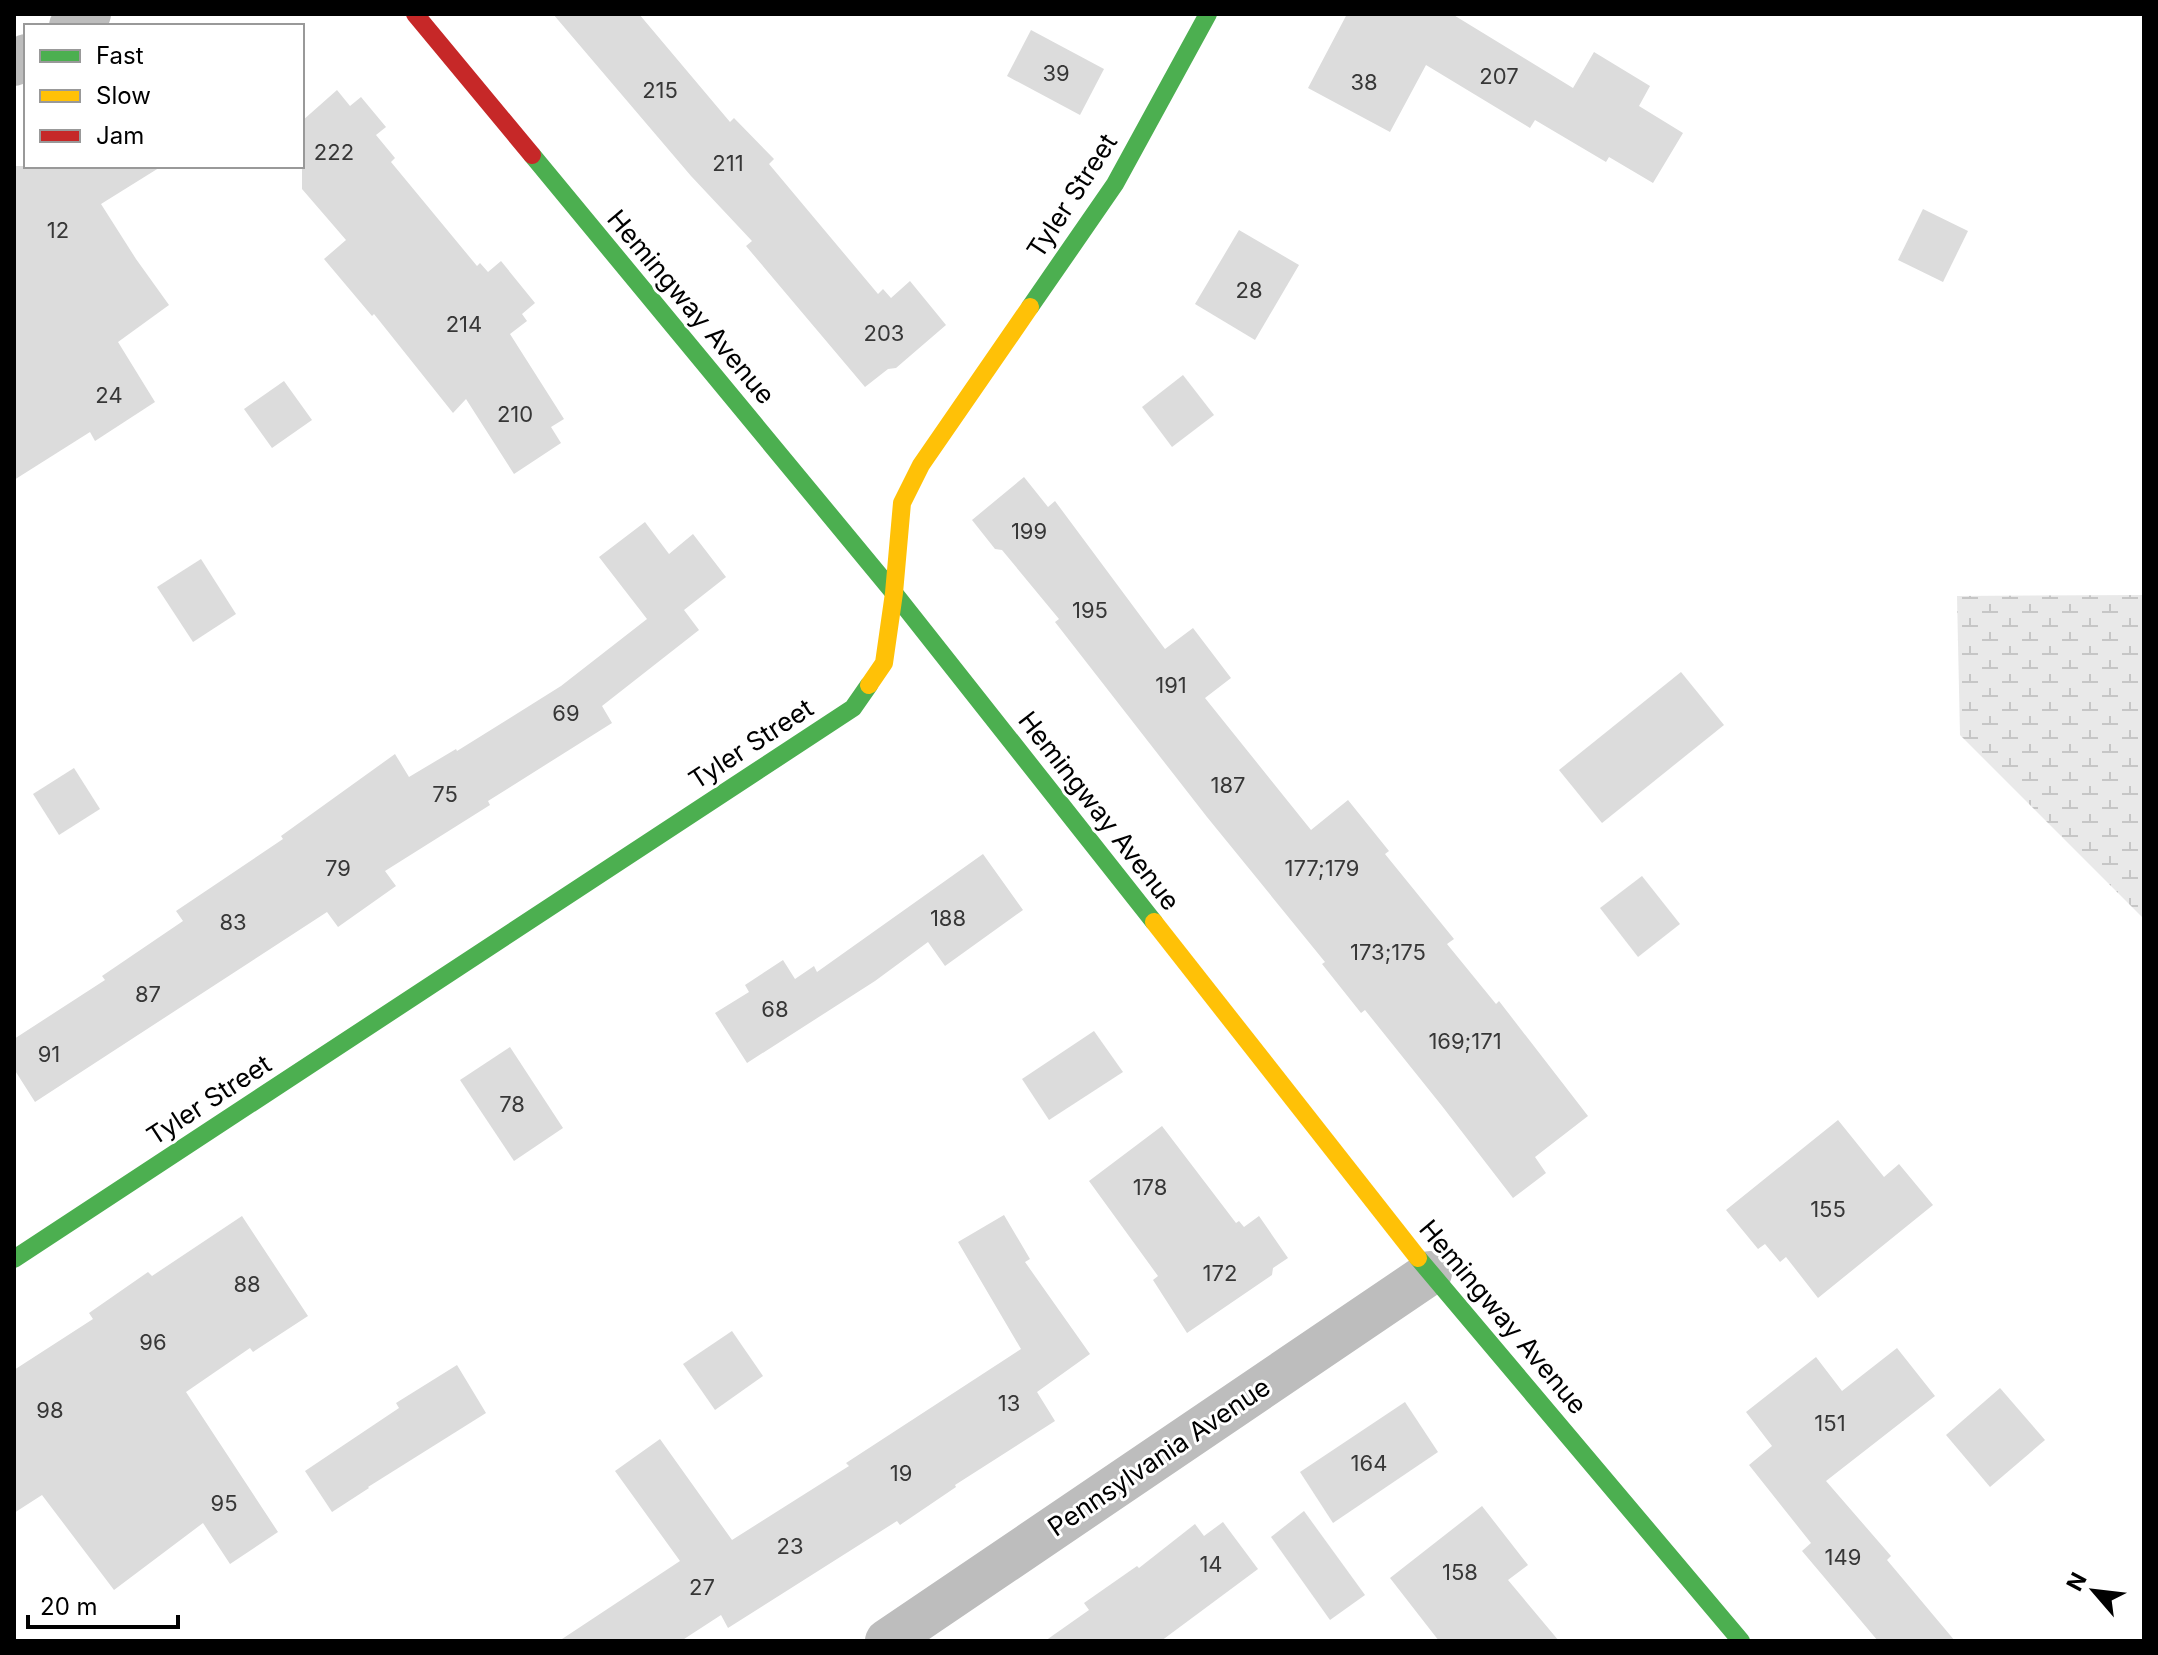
<svg xmlns="http://www.w3.org/2000/svg" width="2158" height="1655" font-family="Inter,sans-serif">
<style>
.wetland{fill:url(#wetland-marsh)}
.building{fill:#dcdcdc}
.lines{fill:none;stroke-linecap:round;stroke-linejoin:round}
.street{stroke:#bdbdbd;stroke-width:44}
.fast{stroke:#4caf50;stroke-width:18}
.slow{stroke:#ffc107;stroke-width:18}
.jam{stroke:#c62828;stroke-width:18}
.labels{text-anchor:middle;stroke-width:6;stroke-linejoin:round;paint-order:stroke}
.number-label{font-size:22px;fill:#373737}
.street-label{font-size:26px;fill:#000;stroke:#fff}
</style>
<defs>
<pattern id="wetland-marsh" width="20" height="14" patternUnits="userSpaceOnUse" patternTransform="scale(2)"><rect width="20" height="14" fill="#e9e9e9"/><path d="M1 5h8M5 5V1M11 12h8M15 12V8" fill="none" stroke="#c6c6c6"/></pattern>
</defs>
<rect width="100%" height="100%" fill="#fff"/>
<path class="wetland" d="M 2144,595 L 2144,919 L 1960,735 L 1957,596 Z"/>
<g class="building">
<path d="M 553,14 L 639,14 L 730,122 L 734,118 L 774,159 L 769,164 L 878,294 L 883,289 L 891,298 L 910,281 L 946,325 L 896,368 L 888,369 L 865,387 L 746,246 L 752,241 L 691,176 Z"/>
<path d="M 1347,14 L 1452,14 L 1573,88 L 1594,52 L 1650,86 L 1639,106 L 1683,133 L 1653,183 L 1609,157 L 1606,162 L 1535,120 L 1530,128 L 1426,65 L 1390,132 L 1308,88 Z"/>
<path d="M 1031,30 L 1104,69 L 1080,115 L 1007,76 Z"/>
<path d="M 337,90 L 350,106 L 361,97 L 386,127 L 376,135 L 395,158 L 391,162 L 477,266 L 480,263 L 488,272 L 501,261 L 535,303 L 522,314 L 527,321 L 510,334 L 564,419 L 551,427 L 561,443 L 514,474 L 466,399 L 453,413 L 374,314 L 372,316 L 324,259 L 346,240 L 302,189 L 302,121 Z"/>
<path d="M 14,166 L 162,166 L 101,204 L 136,259 L 169,305 L 118,342 L 155,402 L 95,441 L 90,432 L 14,480 Z"/>
<path d="M 1923,209 L 1968,231 L 1943,282 L 1898,260 Z"/>
<path d="M 1239,230 L 1299,265 L 1255,340 L 1195,304 Z"/>
<path d="M 1183,375 L 1214,415 L 1172,447 L 1142,407 Z"/>
<path d="M 284,381 L 312,420 L 272,448 L 244,409 Z"/>
<path d="M 1024,477 L 1048,507 L 1055,501 L 1165,649 L 1193,628 L 1231,678 L 1205,698 L 1311,830 L 1348,800 L 1389,851 L 1385,854 L 1454,939 L 1447,944 L 1496,1004 L 1499,1001 L 1588,1116 L 1535,1157 L 1546,1173 L 1513,1198 L 1442,1106 L 1365,1010 L 1361,1013 L 1322,964 L 1325,962 L 1207,817 L 1055,622 L 1059,619 L 1002,550 L 995,549 L 972,520 Z"/>
<path d="M 645,522 L 669,554 L 693,534 L 726,577 L 684,610 L 699,630 L 602,706 L 612,723 L 488,801 L 490,805 L 385,871 L 396,886 L 338,927 L 327,912 L 35,1102 L 14,1069 L 14,1039 L 105,980 L 102,976 L 183,921 L 176,911 L 283,839 L 281,836 L 395,754 L 409,777 L 456,749 L 457,751 L 561,686 L 647,619 L 599,557 Z"/>
<path d="M 201,559 L 236,614 L 193,642 L 157,587 Z"/>
<path d="M 1681,672 L 1724,725 L 1602,823 L 1559,770 Z"/>
<path d="M 74,768 L 100,809 L 59,835 L 33,794 Z"/>
<path d="M 983,854 L 1023,910 L 945,966 L 928,942 L 875,981 L 747,1063 L 715,1013 L 749,992 L 745,985 L 783,960 L 795,979 L 814,966 L 817,972 Z"/>
<path d="M 1642,876 L 1680,924 L 1638,957 L 1600,908 Z"/>
<path d="M 1094,1031 L 1123,1072 L 1049,1120 L 1022,1079 Z"/>
<path d="M 510,1047 L 563,1128 L 514,1161 L 460,1080 Z"/>
<path d="M 1838,1120 L 1884,1177 L 1899,1164 L 1933,1205 L 1818,1298 L 1786,1257 L 1780,1262 L 1765,1244 L 1758,1249 L 1726,1210 Z"/>
<path d="M 1162,1126 L 1236,1223 L 1239,1221 L 1244,1227 L 1259,1216 L 1288,1258 L 1273,1268 L 1272,1275 L 1187,1333 L 1153,1280 L 1158,1276 L 1089,1181 Z"/>
<path d="M 1004,1215 L 1030,1259 L 1025,1262 L 1090,1354 L 1037,1392 L 1055,1421 L 955,1485 L 956,1487 L 900,1525 L 897,1521 L 728,1628 L 721,1615 L 681,1641 L 559,1641 L 680,1561 L 615,1471 L 660,1439 L 732,1540 L 849,1466 L 846,1463 L 1021,1349 L 958,1242 Z"/>
<path d="M 242,1216 L 308,1316 L 253,1352 L 250,1348 L 186,1392 L 278,1532 L 230,1564 L 203,1523 L 114,1590 L 42,1495 L 14,1513 L 14,1370 L 93,1319 L 89,1313 L 148,1272 L 152,1276 Z"/>
<path d="M 732,1331 L 763,1376 L 715,1410 L 683,1364 Z"/>
<path d="M 1897,1348 L 1935,1396 L 1826,1481 L 1891,1556 L 1887,1560 L 1955,1641 L 1878,1641 L 1802,1551 L 1811,1543 L 1749,1465 L 1772,1446 L 1746,1412 L 1816,1357 L 1842,1391 Z"/>
<path d="M 457,1365 L 486,1413 L 368,1487 L 369,1488 L 332,1512 L 305,1471 L 399,1408 L 396,1403 Z"/>
<path d="M 2000,1388 L 2045,1440 L 1990,1487 L 1946,1435 Z"/>
<path d="M 1405,1402 L 1438,1452 L 1333,1523 L 1300,1472 Z"/>
<path d="M 1482,1506 L 1528,1565 L 1508,1580 L 1559,1641 L 1439,1641 L 1390,1578 Z"/>
<path d="M 1304,1511 L 1365,1595 L 1330,1620 L 1271,1537 Z"/>
<path d="M 1223,1522 L 1258,1569 L 1161,1641 L 1045,1641 L 1089,1610 L 1084,1603 L 1137,1566 L 1139,1568 L 1195,1524 L 1204,1536 Z"/>
</g>
<g class="lines">
<g class="street">
<path d="M 71,26 L 89,14"/>
<path d="M 14,64 L 26,56"/>
<path d="M 887,1641 L 1430,1273"/>
</g>
<g class="fast">
<path d="M 532,155 L 894,593 L 1154,922"/>
<path d="M 1030,307 L 1115,184 L 1208,14"/>
<path d="M 1418,1258 L 1741,1641"/>
<path d="M 14,1259 L 853,708 L 869,685"/>
</g>
<g class="slow">
<path d="M 869,685 L 884,663 L 894,593 L 902,503 L 921,465 L 1030,307"/>
<path d="M 1154,922 L 1418,1258"/>
</g>
<path class="jam" d="M 415,14 L 532,155"/>
</g>
<g class="labels">
<g class="number-label">
<text x="1056" y="81">39</text>
<text x="1499" y="84">207</text>
<text x="1364" y="90">38</text>
<text x="660" y="98">215</text>
<text x="334" y="160">222</text>
<text x="728" y="171">211</text>
<text x="58" y="238">12</text>
<text x="1249" y="298">28</text>
<text x="464" y="332">214</text>
<text x="884" y="341">203</text>
<text x="109" y="403">24</text>
<text x="515" y="422">210</text>
<text x="1029" y="539">199</text>
<text x="1090" y="618">195</text>
<text x="1171" y="693">191</text>
<text x="566" y="721">69</text>
<text x="1228" y="793">187</text>
<text x="445" y="802">75</text>
<text x="338" y="876">79</text>
<text x="1322" y="876">177;179</text>
<text x="948" y="926">188</text>
<text x="233" y="930">83</text>
<text x="1388" y="960">173;175</text>
<text x="148" y="1002">87</text>
<text x="775" y="1017">68</text>
<text x="1465" y="1049">169;171</text>
<text x="49" y="1062">91</text>
<text x="512" y="1112">78</text>
<text x="1150" y="1195">178</text>
<text x="1828" y="1217">155</text>
<text x="1220" y="1281">172</text>
<text x="247" y="1292">88</text>
<text x="153" y="1350">96</text>
<text x="1009" y="1411">13</text>
<text x="50" y="1418">98</text>
<text x="1830" y="1431">151</text>
<text x="1369" y="1471">164</text>
<text x="901" y="1481">19</text>
<text x="224" y="1511">95</text>
<text x="790" y="1554">23</text>
<text x="1843" y="1565">149</text>
<text x="1211" y="1572">14</text>
<text x="1460" y="1580">158</text>
<text x="702" y="1595">27</text>
</g>
<g class="street-label">
<text transform="translate(1072 196) rotate(-57)" y="9">Tyler Street</text>
<text transform="translate(691 307) rotate(50)" y="9">Hemingway Avenue</text>
<text transform="translate(751 744) rotate(-33)" y="9">Tyler Street</text>
<text transform="translate(1099 811) rotate(52)" y="9">Hemingway Avenue</text>
<text transform="translate(209 1100) rotate(-33)" y="9">Tyler Street</text>
<text transform="translate(1503 1317) rotate(50)" y="9">Hemingway Avenue</text>
<text transform="translate(1159 1457) rotate(-34)" y="9">Pennsylvania Avenue</text>
</g>
</g>
<rect width="2158" height="1655" fill="none" stroke="#000000" stroke-width="32"/>
<rect x="24" y="24" width="280" height="144" fill="#ffffff" stroke="#999999" stroke-width="2"/>
<rect x="40" y="50" width="40" height="12" fill="#4caf50" stroke="#999999" stroke-width="2"/>
<text x="96" y="64" font-size="24" fill="#000000">Fast</text>
<rect x="40" y="90" width="40" height="12" fill="#ffc107" stroke="#999999" stroke-width="2"/>
<text x="96" y="104" font-size="24" fill="#000000">Slow</text>
<rect x="40" y="130" width="40" height="12" fill="#c62828" stroke="#999999" stroke-width="2"/>
<text x="96" y="144" font-size="24" fill="#000000">Jam</text>
<g transform="translate(2094 1591) rotate(298)" stroke="#ffffff" stroke-width="6" paint-order="stroke">
<path d="M0-6L14 30L0 20L-14 30Z" fill="#000000"/>
<text y="-12" font-size="22" font-weight="bold" text-anchor="middle" fill="#000000">N</text>
</g>
<path d="M28 1615v12h150v-12" fill="none" stroke="#000000" stroke-width="4"/>
<text x="40" y="1615" font-size="24" fill="#000000" stroke="#ffffff" stroke-width="6" paint-order="stroke">20 m</text>
</svg>
